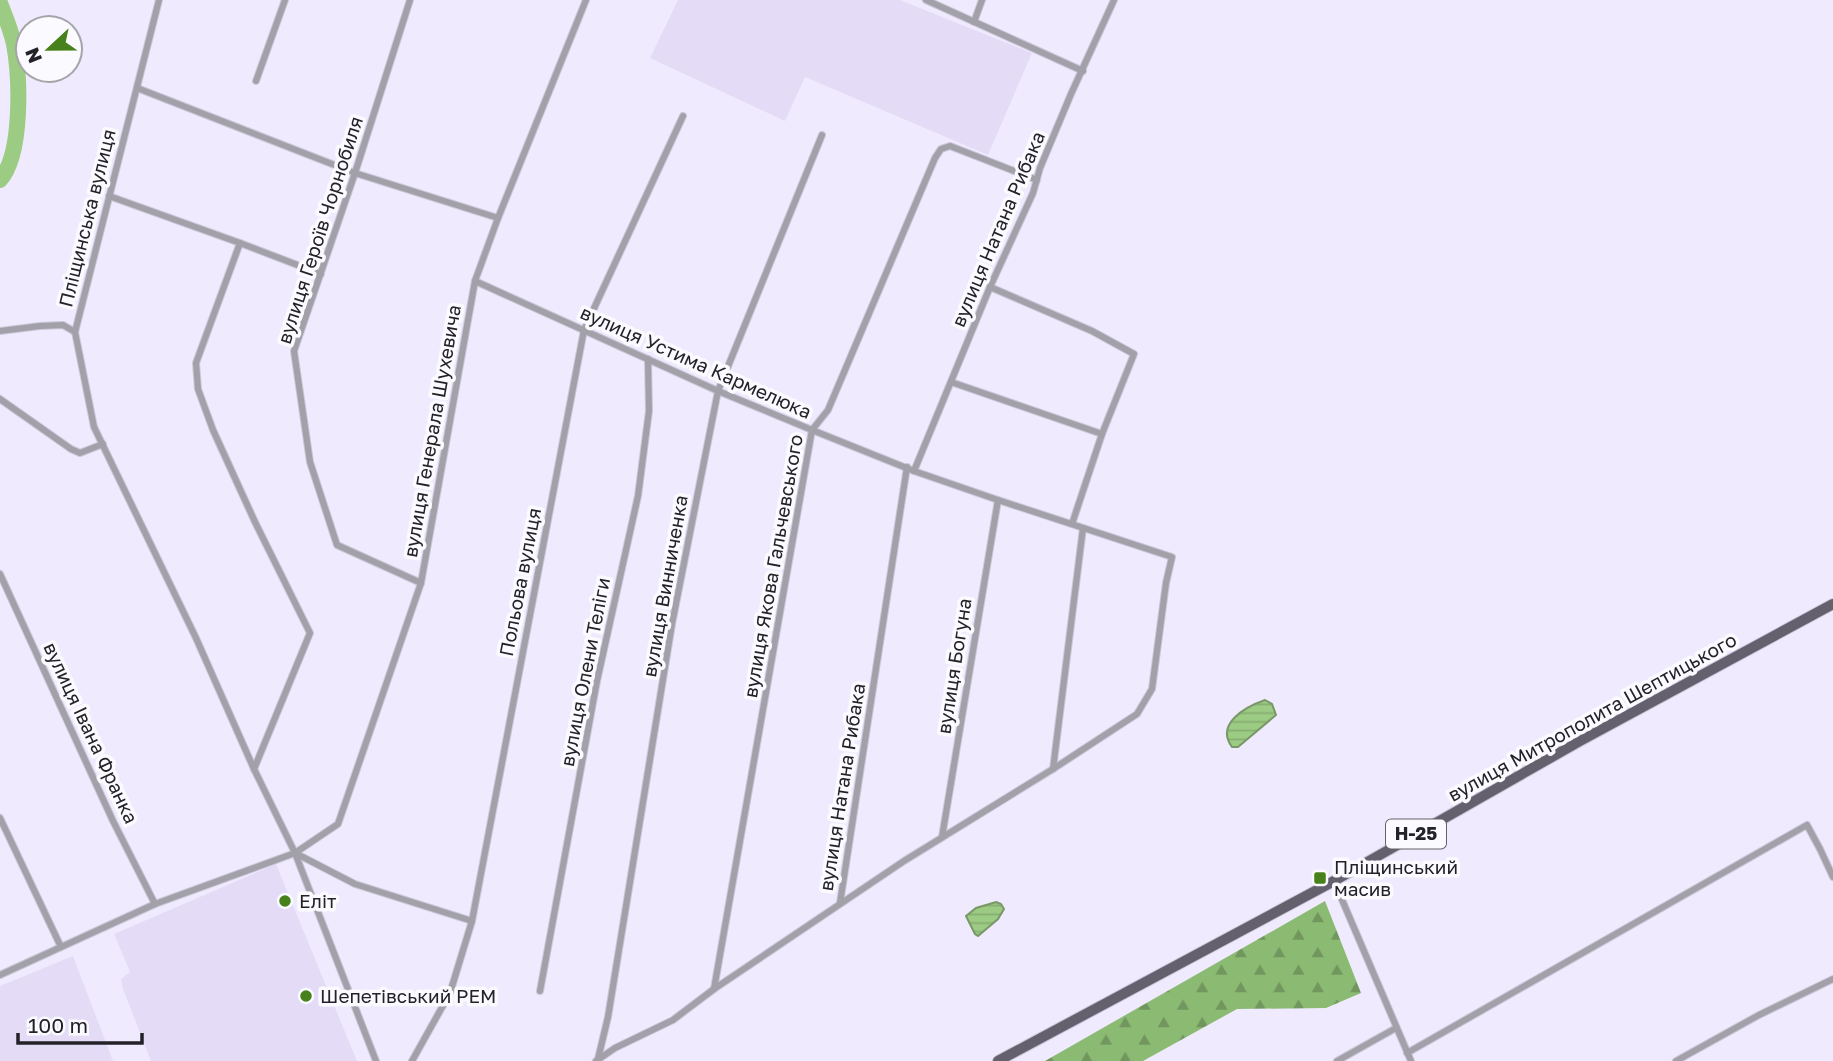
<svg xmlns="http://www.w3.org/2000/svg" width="1833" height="1061" font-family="'Golos Text',sans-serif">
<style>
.built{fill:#e4dcf7}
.forest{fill:url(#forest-firs)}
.water{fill:url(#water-rules);stroke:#789868;stroke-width:2}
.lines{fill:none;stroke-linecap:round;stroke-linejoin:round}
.river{stroke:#9ccb83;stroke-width:16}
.street-casing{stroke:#cbc6d8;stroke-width:8}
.primary-casing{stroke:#cbc6d8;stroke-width:12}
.street{stroke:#a2a0a8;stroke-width:6}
.primary{stroke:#64606e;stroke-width:10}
.poi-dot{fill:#47811c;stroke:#fbfafe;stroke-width:2.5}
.labels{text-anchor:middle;stroke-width:7;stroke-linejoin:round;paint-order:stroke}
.shield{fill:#fbfafe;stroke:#646369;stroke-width:2}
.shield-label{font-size:18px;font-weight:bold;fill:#242229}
.street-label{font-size:19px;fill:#242229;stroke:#fbfafe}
.poi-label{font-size:19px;fill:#242229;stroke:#fbfafe;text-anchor:start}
</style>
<defs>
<pattern id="forest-firs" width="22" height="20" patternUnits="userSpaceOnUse" patternTransform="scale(1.75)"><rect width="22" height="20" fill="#8bba73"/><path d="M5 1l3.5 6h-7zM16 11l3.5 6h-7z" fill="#71975e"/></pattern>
<pattern id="water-rules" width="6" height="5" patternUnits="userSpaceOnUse" patternTransform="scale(1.75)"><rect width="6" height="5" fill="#9ccb83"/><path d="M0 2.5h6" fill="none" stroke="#86ae71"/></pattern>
</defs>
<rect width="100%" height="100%" fill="#f0eafe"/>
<g class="built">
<path d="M 678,0 L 900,0 L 1032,53 L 988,155 L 805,77 L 785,121 L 650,58 Z"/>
<path d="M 276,864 L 357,1061 L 151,1061 L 123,989 L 121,979 L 130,972 L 114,934 Z"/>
<path d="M 73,956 L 113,1061 L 0,1061 L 0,986 Z"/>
</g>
<path class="forest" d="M 1325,901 L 1361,993 L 1326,1008 L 1237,1009 L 1143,1061 L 1045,1061 Z"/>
<g class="water">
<path d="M 1265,700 L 1272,704 L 1276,715 L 1238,747 L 1232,747 C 1215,724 1245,707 1265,700 Z"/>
<path d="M 996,902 L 1001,904 L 1004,909 L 998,919 L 978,936 L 975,934 L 966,916 L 976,908 Z"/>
</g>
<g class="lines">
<path class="river" d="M 0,3 C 5,16 11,30 14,44 C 20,77 23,154 0,180"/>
<defs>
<g id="street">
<path d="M 159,0 L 75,332 L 94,427 L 196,638 L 254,769 L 295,853 L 376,1061"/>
<path d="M 410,0 L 355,173 L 294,351 L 310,462 L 337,545 L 421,583"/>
<path d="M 926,0 L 1083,71"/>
<path d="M 974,22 L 982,0"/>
<path d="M 256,81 L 285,0"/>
<path d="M 137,88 L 355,173 L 498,218"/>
<path d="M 109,196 L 240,243 L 321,274"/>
<path d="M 240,243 L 196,363 L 198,389 L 213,430 L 255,522 L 310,633 L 254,769"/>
<path d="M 475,281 L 718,391 L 812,430 L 914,471 L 998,500 L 1172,557 L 1166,583 L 1152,689 L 1137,714 L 1053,769 L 904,861 L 714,989 L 673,1020 L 615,1048 L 596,1061"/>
<path d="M 990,287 L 1092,331 L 1134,354 L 1102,434 L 1072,524"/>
<path d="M 0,331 L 40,326 L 63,325 L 75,332"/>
<path d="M 951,382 L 1102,434"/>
<path d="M 0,399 L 71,449 L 80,453 L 103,444"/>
<path d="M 914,471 L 990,287 L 1033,193 L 1040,168 L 1071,94 L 1114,0"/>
<path d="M 0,574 L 113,821 L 155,904"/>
<path d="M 1053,769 L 1083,528"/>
<path d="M 0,818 L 61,947"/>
<path d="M 942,837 L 998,500"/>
<path d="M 295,853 L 355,884 L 472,921"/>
<path d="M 1334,881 L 1411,1061"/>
<path d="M 840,903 L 907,467"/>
<path d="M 0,975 L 155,904 L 295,853 L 338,824 L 421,583 L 475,281 L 498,218 L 586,0"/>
<path d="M 714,989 L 812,430 L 828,410 L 935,158 L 941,149 L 950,146 L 1037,180"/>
<path d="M 540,991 L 597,681 L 638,496 L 649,411 L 648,359"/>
<path d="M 1407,1053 L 1807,825 L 1820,849 L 1833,877"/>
<path d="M 598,1059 L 608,1017 L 672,624 L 718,391 L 822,135"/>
<path d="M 412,1061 L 450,993 L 472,921 L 584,330 L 683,116"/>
<path d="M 1337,1061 L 1396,1028"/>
<path d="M 1676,1061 L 1759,1015 L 1833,979"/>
</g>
<path id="primary" d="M 998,1061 L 1334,881 L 1580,741 L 1833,604"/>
</defs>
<use href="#street" class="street-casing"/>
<use href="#primary" class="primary-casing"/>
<use href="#street" class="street"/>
<use href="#primary" class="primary"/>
</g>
<g class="poi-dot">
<rect x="1313" y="871" width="14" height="14" rx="3.5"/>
<circle cx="285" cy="901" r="7"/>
<circle cx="306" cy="996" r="7"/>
</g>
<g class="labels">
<rect class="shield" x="1386" y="819.5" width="60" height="29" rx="5"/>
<g class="shield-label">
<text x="1416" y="840">Н-25</text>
</g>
<g class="street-label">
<text transform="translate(87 218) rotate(-76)" y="7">Пліщинська вулиця</text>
<text transform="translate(998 229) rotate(-67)" y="7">вулиця Натана Рибака</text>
<text transform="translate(320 230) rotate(-72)" y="7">вулиця Героїв Чорнобиля</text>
<text transform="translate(696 362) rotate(24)" y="7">вулиця Устима Кармелюка</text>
<text transform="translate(432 431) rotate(-80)" y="7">вулиця Генерала Шухевича</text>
<text transform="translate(773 566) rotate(-80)" y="7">вулиця Якова Гальчевського</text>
<text transform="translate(520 582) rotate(-79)" y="7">Польова вулиця</text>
<text transform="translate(665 586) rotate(-80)" y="7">вулиця Винниченка</text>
<text transform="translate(954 666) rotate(-81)" y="7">вулиця Богуна</text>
<text transform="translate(585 672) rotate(-79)" y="7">вулиця Олени Теліги</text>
<text transform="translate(1592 717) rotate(-29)" y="7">вулиця Митрополита Шептицького</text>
<text transform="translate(91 733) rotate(65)" y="7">вулиця Івана Франка</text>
<text transform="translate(842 787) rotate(-81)" y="7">вулиця Натана Рибака</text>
</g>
<g class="poi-label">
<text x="1334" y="874">Пліщинський<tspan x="1334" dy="22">масив</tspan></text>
<text x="299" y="908">Еліт</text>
<text x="320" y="1003">Шепетівський РЕМ</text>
</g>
</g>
<g transform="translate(49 49) rotate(248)"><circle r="33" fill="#fbfafe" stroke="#a5a4a9" stroke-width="2"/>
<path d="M0-5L12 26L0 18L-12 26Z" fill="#47811c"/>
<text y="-10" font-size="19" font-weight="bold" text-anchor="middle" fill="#242229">N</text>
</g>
<path d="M18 1033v10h124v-10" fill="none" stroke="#242229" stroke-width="3.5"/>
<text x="28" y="1033" font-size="21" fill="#242229" stroke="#fbfafe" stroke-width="5" paint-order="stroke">100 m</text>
</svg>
